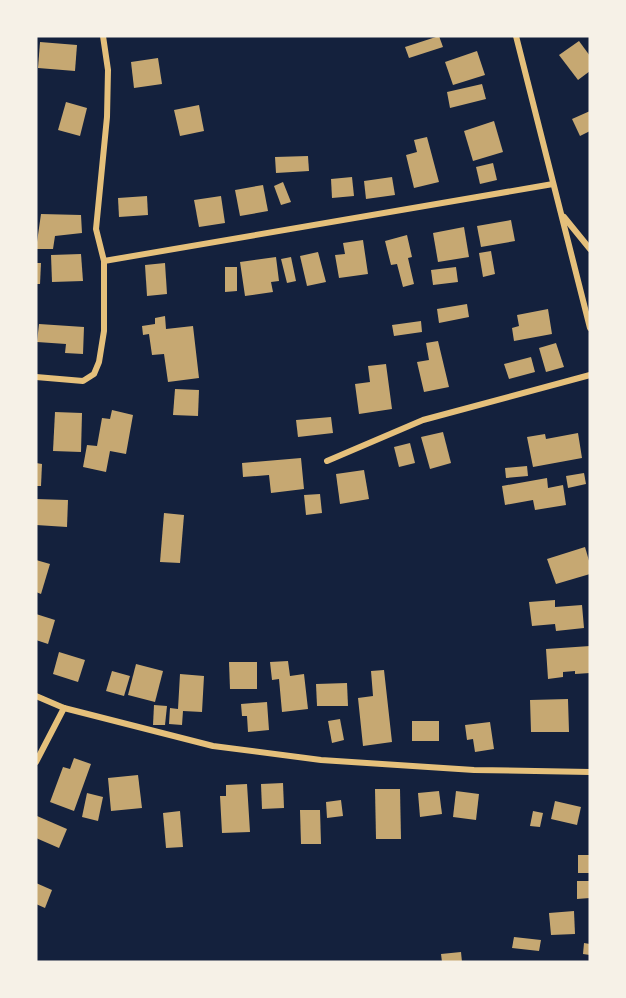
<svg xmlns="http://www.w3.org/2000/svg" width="626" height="998" font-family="'Fira Sans',sans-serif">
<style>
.building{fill:#c6a872}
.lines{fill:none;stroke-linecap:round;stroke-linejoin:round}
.minor{stroke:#e5c07b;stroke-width:6}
</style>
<rect width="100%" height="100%" fill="#14213d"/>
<g class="building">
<path d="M 439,36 L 443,47 L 409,58 L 405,47 Z"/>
<path d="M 579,41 L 590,56 L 590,71 L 578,80 L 559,55 Z"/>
<path d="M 40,42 L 77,45 L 75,71 L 38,68 Z"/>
<path d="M 477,51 L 485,75 L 453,85 L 445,62 Z"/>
<path d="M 158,58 L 162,84 L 134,88 L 131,62 Z"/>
<path d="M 482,84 L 486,99 L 450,108 L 447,92 Z"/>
<path d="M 66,102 L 87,108 L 80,136 L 58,130 Z"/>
<path d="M 199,105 L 204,131 L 180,136 L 174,110 Z"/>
<path d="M 590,111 L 590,131 L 580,136 L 572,119 Z"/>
<path d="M 494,121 L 503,152 L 473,161 L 464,131 Z"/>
<path d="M 427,137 L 439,182 L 414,188 L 406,155 L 417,152 L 414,140 Z"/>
<path d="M 308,156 L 309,171 L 276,173 L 275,157 Z"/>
<path d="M 493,163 L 497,180 L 480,184 L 476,167 Z"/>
<path d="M 352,177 L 354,196 L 332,198 L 331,179 Z"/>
<path d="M 392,177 L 395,195 L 366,199 L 364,181 Z"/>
<path d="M 283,182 L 291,202 L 281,205 L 274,186 Z"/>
<path d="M 263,185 L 268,211 L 240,216 L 235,190 Z"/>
<path d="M 147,196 L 148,215 L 119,217 L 118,198 Z"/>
<path d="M 221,196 L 225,223 L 199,227 L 194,200 Z"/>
<path d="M 41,214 L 81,215 L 82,233 L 55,236 L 53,249 L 36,249 Z"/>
<path d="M 511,220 L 515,241 L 481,247 L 477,226 Z"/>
<path d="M 464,227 L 469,257 L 438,262 L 433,233 Z"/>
<path d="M 407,235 L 412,257 L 408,258 L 414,284 L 403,287 L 397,264 L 391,265 L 385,241 Z"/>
<path d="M 363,240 L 368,274 L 339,278 L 335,255 L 345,254 L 343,243 Z"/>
<path d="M 491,251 L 495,274 L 483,277 L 479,253 Z"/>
<path d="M 318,252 L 326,282 L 307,286 L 300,256 Z"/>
<path d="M 81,254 L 83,281 L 52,282 L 51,255 Z"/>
<path d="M 276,257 L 279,281 L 271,282 L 273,292 L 245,296 L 240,262 Z"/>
<path d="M 291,257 L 296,281 L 287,283 L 281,259 Z"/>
<path d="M 36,263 L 41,263 L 40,284 L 36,284 Z"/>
<path d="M 165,263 L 167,294 L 147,296 L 145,265 Z"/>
<path d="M 225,267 L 237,267 L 237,291 L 225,292 Z"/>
<path d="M 456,267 L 458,282 L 433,285 L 431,270 Z"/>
<path d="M 467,304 L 469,317 L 439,323 L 437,309 Z"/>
<path d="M 548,309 L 552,334 L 514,341 L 512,328 L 519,326 L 517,315 Z"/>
<path d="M 165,316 L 166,329 L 193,326 L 199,378 L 168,382 L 164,354 L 152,355 L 149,334 L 143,335 L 142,326 L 155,324 L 155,318 Z"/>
<path d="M 421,321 L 422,332 L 394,336 L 392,325 Z"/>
<path d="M 39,324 L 84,327 L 83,354 L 65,353 L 66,344 L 37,342 Z"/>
<path d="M 438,341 L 449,387 L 424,392 L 417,362 L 429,360 L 426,343 Z"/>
<path d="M 556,343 L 564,367 L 546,372 L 539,348 Z"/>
<path d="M 531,357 L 535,372 L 509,379 L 504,364 Z"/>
<path d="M 386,364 L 392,409 L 359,414 L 355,384 L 370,382 L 368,366 Z"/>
<path d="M 175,389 L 199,390 L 198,416 L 173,415 Z"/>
<path d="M 112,410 L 133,415 L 126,454 L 110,451 L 106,472 L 83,467 L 87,445 L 97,446 L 102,418 L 110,419 Z"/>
<path d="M 55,412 L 82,413 L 81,452 L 53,451 Z"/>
<path d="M 331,417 L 333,433 L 298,437 L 296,420 Z"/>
<path d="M 443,432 L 451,463 L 430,469 L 421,437 Z"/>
<path d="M 578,433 L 582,458 L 533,467 L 527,437 L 545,434 L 546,439 Z"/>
<path d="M 410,443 L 415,463 L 399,467 L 394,447 Z"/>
<path d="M 301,458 L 304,489 L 271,493 L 269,475 L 243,477 L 242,463 Z"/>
<path d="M 36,463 L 42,464 L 41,486 L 36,486 Z"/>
<path d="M 527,466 L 528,476 L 506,478 L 505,468 Z"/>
<path d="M 364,470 L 369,499 L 340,504 L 336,474 Z"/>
<path d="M 584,473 L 586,484 L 568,488 L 566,476 Z"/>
<path d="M 547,478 L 548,488 L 563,485 L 566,505 L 535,510 L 533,500 L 505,505 L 502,486 Z"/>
<path d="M 320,494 L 322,513 L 306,515 L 304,495 Z"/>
<path d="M 36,499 L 68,500 L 67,527 L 36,525 Z"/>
<path d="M 164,513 L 184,515 L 180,563 L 160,562 Z"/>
<path d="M 585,547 L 590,564 L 590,574 L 556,584 L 547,559 Z"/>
<path d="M 36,560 L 50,564 L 41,594 L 36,592 Z"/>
<path d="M 555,600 L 555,607 L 582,605 L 584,628 L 556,631 L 555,624 L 532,626 L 529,602 Z"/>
<path d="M 36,614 L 55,620 L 48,644 L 36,640 Z"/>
<path d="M 590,646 L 590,673 L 575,674 L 575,671 L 563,672 L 563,677 L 548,679 L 546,649 Z"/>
<path d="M 59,652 L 85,660 L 78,682 L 53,674 Z"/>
<path d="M 288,661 L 290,676 L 304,674 L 308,709 L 282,712 L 279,679 L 272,680 L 270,662 Z"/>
<path d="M 229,662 L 257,662 L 257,689 L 230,689 Z"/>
<path d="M 136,664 L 163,671 L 155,702 L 128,695 Z"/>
<path d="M 384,670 L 392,742 L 363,746 L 358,698 L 373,696 L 371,671 Z"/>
<path d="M 112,671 L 130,676 L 124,696 L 106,691 Z"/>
<path d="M 180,674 L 204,676 L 202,712 L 183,711 L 182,725 L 169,724 L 170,708 L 178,709 Z"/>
<path d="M 347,683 L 348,706 L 317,706 L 316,684 Z"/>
<path d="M 568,699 L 569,732 L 531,732 L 530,700 Z"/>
<path d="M 267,702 L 269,730 L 248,732 L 247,716 L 242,716 L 241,704 Z"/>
<path d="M 154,705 L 167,706 L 165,725 L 153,725 Z"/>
<path d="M 340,719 L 344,740 L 332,743 L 328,721 Z"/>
<rect x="412" y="721" width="27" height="20"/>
<path d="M 490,722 L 494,749 L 475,752 L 473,739 L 467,740 L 465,725 Z"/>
<path d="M 74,758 L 91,764 L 74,811 L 50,802 L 63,767 L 70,769 Z"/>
<path d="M 138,775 L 142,808 L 111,811 L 108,778 Z"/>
<path d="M 283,783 L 284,808 L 262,809 L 261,784 Z"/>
<path d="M 247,784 L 250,832 L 222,833 L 220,796 L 226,796 L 226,785 Z"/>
<path d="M 375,789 L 400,789 L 401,839 L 376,839 Z"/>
<path d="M 439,791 L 442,814 L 420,817 L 418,793 Z"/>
<path d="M 456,791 L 479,794 L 476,820 L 453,817 Z"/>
<path d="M 87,793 L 103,797 L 98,821 L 82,817 Z"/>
<path d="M 341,800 L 343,816 L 327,818 L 326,802 Z"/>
<path d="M 555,801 L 581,807 L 577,825 L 551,819 Z"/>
<path d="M 300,810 L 320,810 L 321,844 L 301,844 Z"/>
<path d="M 180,811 L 183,847 L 166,848 L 163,813 Z"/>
<path d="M 533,811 L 543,813 L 540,827 L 530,826 Z"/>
<path d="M 37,816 L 67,829 L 59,848 L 36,838 Z"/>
<rect x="578" y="855" width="12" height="18"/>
<path d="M 577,881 L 590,881 L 590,898 L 577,899 Z"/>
<path d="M 36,883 L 52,890 L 45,908 L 36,904 Z"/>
<path d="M 574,911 L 575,934 L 551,935 L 549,913 Z"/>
<path d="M 514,937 L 541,940 L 539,951 L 512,948 Z"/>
<path d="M 584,943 L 590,944 L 590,955 L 583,954 Z"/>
<path d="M 461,952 L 462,962 L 442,962 L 441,954 Z"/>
</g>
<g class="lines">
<g class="minor">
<path d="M 516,36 L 590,328"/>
<path d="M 564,217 L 590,249"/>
<path d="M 104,261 L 553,184"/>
<path d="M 36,377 L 83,381 L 94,374 L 99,362 L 104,331 L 104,261 L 96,229 L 107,117 L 108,70 L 103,36"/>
<path d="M 327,461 L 423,420 L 590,375"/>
<path d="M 36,696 L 64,708 L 213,746 L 321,760 L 474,770 L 590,772"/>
<path d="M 36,762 L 64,708"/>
</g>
</g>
<rect width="626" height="998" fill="none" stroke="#f6f1e7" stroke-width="75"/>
</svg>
